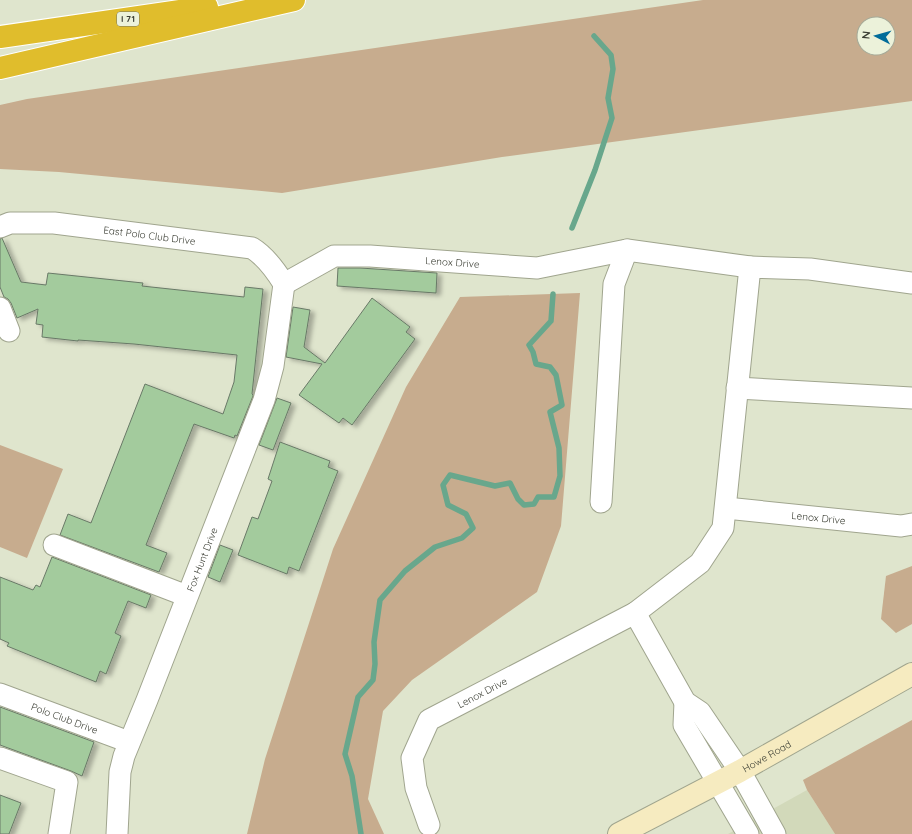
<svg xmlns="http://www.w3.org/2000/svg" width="912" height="834" font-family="Quicksand,sans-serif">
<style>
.built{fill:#d2d9ba}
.green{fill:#c7ac8e;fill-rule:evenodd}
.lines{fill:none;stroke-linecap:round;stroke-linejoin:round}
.stream{stroke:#68a78c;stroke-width:5.5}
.building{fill:#a3cb9d;stroke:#697967;filter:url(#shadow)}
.street-casing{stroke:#a0a58e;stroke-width:23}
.secondary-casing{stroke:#a0a58e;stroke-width:24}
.highway-casing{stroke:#fff;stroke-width:24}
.street{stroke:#fff;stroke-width:21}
.secondary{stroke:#f6ebc0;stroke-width:22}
.highway{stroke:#e0bd2c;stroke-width:22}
.labels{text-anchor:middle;stroke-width:4;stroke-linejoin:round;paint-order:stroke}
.shield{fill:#ecf2da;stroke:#707466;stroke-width:1}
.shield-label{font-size:9px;font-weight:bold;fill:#3b3e34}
.street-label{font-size:10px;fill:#3b3e34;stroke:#ecf2da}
</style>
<defs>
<filter id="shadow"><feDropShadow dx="4.5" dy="2.5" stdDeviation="2" flood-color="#0004"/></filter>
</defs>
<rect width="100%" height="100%" fill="#dfe5cd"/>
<path class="built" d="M 807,790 L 835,834 L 728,834 Z"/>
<g class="green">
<path d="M 703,0 L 912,0 L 912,101 L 502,157 L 282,193 L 59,172 L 0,169 L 0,105 L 27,99 ZM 864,24 L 888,24 L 888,48 L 864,48 Z"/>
<path d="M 580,293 L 561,526 L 537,592 L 412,680 L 383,711 L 368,799 L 384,834 L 247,834 L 265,759 L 333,549 L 406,387 L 460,297 Z"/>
<path d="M 0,445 L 63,469 L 27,558 L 0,547 Z"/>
<path d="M 912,566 L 912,624 L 896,633 L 881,619 L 886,576 Z"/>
<path d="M 912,720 L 912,834 L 835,834 L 807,790 L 803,780 Z"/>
</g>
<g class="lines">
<g class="stream">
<path d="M 572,228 L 595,170 L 612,118 L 608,98 L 613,69 L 611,55 L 594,36"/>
<path d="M 361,834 L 352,776 L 345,754 L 358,697 L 373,680 L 375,664 L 374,642 L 380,600 L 405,571 L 435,547 L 462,538 L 473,528 L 466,514 L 448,505 L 443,485 L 450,475 L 495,486 L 510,483 L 518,499 L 524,505 L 534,504 L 538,497 L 554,497 L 560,476 L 559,448 L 550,412 L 562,405 L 556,375 L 550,367 L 536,364 L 533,352 L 529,345 L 551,321 L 553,294"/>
</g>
</g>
<g class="building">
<path d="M 2,238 L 21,282 L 46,285 L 48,273 L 143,283 L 142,286 L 244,297 L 245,287 L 263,289 L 252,394 L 253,395 L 253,396 L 237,436 L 235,435 L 234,438 L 194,424 L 146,545 L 167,553 L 159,572 L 60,535 L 68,514 L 91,523 L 145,384 L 223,414 L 234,382 L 237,355 L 134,344 L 78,340 L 78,341 L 42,337 L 43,325 L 36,324 L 38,309 L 17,318 L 11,303 L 8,299 L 4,297 L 0,287 L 0,239 Z"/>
<path d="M 338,268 L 360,268 L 437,273 L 436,293 L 337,286 Z"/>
<path d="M 372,298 L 410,327 L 406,332 L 415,339 L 352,425 L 343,418 L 339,423 L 299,395 L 322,364 L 286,357 L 293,307 L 310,310 L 304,347 L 325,363 Z"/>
<path d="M 277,398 L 291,403 L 273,450 L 259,445 Z"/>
<path d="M 280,442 L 330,461 L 328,467 L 338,471 L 299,571 L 289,567 L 287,574 L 238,555 L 252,517 L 258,519 L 272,481 L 268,479 Z"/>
<path d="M 220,545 L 233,550 L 220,582 L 208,577 Z"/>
<path d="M 52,557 L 151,595 L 146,608 L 128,601 L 115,633 L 121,636 L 106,674 L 100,671 L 96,682 L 7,646 L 9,643 L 0,639 L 0,577 L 33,590 L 36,585 L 40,587 Z"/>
<path d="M 0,707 L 94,742 L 82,776 L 71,771 L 0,745 Z"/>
<path d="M 0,795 L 21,803 L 9,834 L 0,834 Z"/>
</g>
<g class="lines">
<defs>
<g id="street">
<path id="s1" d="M 0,227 L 10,223 L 54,223 L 252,248 C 265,256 276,271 284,284"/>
<path id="s2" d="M 284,284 L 334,256 L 370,256 L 537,268 L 627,250"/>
<path d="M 0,308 L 9,331"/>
<path d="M 737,388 L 912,398"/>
<path d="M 601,502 L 614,284 L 627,250 L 750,267"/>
<path id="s3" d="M 726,508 L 901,526 L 912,524"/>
<path d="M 54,545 L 187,596"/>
<path d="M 635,613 L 700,563 L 723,528 L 750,267 L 810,269 L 912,283"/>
<path id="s4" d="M 0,694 L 129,742"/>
<path d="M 685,702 L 684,725 L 748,834"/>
<path d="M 0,758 L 67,782 L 59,834"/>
<path id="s5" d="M 429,825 L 416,788 L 412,758 L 429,720 L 635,613 L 685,702 L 700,712 L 740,771 L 775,834"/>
<path id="s6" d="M 117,834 L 120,772 L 124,756 L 147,700 L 264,400 L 273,366 L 284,284"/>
</g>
<g id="secondary">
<path id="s7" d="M 619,834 L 740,771 L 912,674"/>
</g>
<g id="highway">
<path d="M 0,37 L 207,7"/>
<path d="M 0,68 L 294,0"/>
</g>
</defs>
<use href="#street" class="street-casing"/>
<use href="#secondary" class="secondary-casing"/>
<use href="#highway" class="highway-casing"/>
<use href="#street" class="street"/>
<use href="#secondary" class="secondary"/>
<use href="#highway" class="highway"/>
</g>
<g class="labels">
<rect class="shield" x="117" y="12" width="22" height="14" rx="3"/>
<g class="shield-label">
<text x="128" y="22">I 71</text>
</g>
<g class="street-label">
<text dy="4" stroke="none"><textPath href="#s1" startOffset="151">East Polo Club Drive</textPath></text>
<text dy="4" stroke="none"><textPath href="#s2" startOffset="176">Lenox Drive</textPath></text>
<text dy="4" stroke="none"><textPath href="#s3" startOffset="93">Lenox Drive</textPath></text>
<text dy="4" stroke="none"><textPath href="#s6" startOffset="290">Fox Hunt Drive</textPath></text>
<text dy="4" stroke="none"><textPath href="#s5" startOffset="171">Lenox Drive</textPath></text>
<text dy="4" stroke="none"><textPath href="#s4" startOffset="69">Polo Club Drive</textPath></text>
<text dy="4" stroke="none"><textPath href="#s7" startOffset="167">Howe Road</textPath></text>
</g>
</g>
<g transform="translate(876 36) rotate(276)"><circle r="19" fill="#ecf2da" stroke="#a5aa98"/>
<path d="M0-3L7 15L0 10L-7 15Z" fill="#016c99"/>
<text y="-6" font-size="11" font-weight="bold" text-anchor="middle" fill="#3b3e34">N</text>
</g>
</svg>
